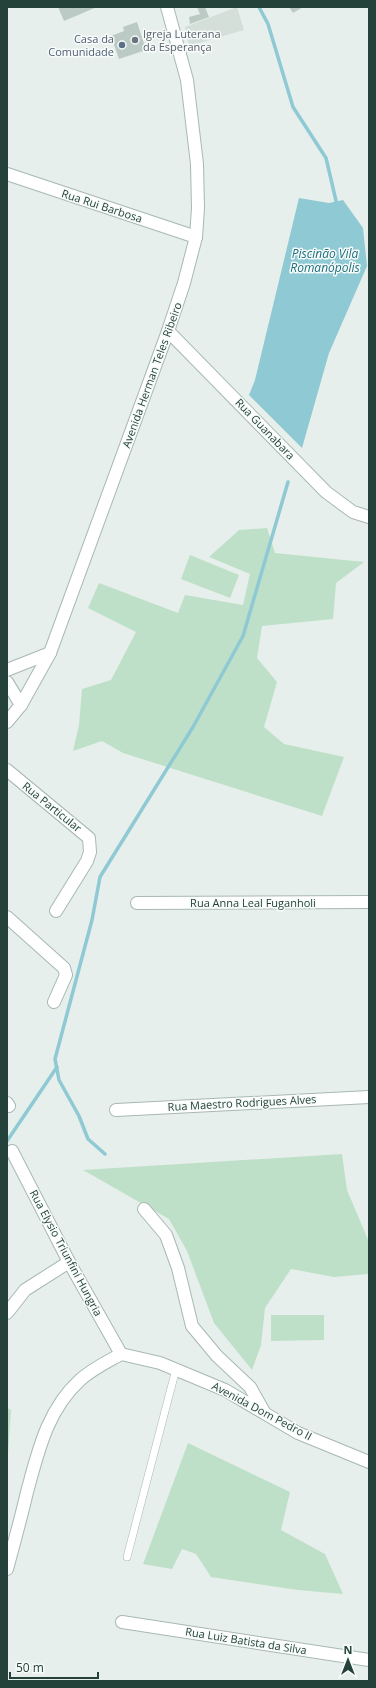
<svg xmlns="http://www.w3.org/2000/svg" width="376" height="1688" font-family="'Open Sans',sans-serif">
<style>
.built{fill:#d4dfda}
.green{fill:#bfe0c8}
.water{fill:#8ec9d4}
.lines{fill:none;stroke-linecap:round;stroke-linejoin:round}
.stream{stroke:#8ec9d4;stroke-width:3.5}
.building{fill:#bbcac4}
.lane-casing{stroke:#a8b8b2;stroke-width:8}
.street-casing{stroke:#a8b8b2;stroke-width:14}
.lane{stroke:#fff;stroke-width:7}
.street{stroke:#fff;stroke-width:12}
.worship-dot{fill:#6b7280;stroke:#f7fbf9;stroke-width:1.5}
.service-dot{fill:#5c6f8a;stroke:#f7fbf9;stroke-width:1.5}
.labels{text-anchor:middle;stroke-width:3;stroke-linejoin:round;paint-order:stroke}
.worship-label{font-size:11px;fill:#5b616d;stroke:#f7fbf9;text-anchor:start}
.service-label{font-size:11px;fill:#4e5e75;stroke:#f7fbf9;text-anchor:end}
.street-label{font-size:11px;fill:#24423a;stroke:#f7fbf9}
.water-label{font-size:12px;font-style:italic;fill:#1c6f80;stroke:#f7fbf9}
</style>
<rect width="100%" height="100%" fill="#e6efeb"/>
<path class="built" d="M 237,7 L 244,30 L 189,46 L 185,27 Z"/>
<g class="green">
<path d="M 267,528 L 275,553 L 364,562 L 336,583 L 333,619 L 262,626 L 257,658 L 277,682 L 264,727 L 284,744 L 344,757 L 322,816 L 123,753 L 102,741 L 73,751 L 79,725 L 82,689 L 111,680 L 136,632 L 88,608 L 99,583 L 178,613 L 185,595 L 243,605 L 250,574 L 209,557 L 239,530 Z"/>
<path d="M 190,555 L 239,575 L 230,598 L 181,579 Z"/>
<path d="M 342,1154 L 347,1190 L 369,1242 L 368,1274 L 334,1277 L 291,1269 L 265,1308 L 261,1345 L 252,1370 L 214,1323 L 187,1251 L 169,1219 L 83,1170 Z"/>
<path d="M 271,1315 L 324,1315 L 324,1340 L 271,1341 Z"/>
<path d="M 7,1408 L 11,1410 L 7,1468 Z"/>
<path d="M 188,1443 L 290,1492 L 281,1530 L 325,1554 L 343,1594 L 298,1590 L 211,1577 L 196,1554 L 182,1549 L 172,1569 L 143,1564 Z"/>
</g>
<path class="water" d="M 299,198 L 329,203 L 343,200 L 363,228 L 367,266 L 329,353 L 302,448 L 249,395 L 255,380 Z"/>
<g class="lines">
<g class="stream">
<path d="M 259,7 L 268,24 L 293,107 L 326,158 L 337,205"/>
<path d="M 7,1141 L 57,1067"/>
<path d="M 105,1154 L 88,1139 L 79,1116 L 59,1080 L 55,1059 L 92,920 L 100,877 L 193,727 L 243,636 L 288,482"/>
</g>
</g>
<g class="building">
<path d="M 58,7 L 97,7 L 64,21 Z"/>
<path d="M 197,7 L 205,7 L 209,17 L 190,24 L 189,17 L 200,14 Z"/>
<path d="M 289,7 L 303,7 L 293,13 Z"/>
<path d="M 137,22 L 146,50 L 119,59 L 111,36 L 124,31 L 123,27 Z"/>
</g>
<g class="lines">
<defs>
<path id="lane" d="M 127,1557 L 176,1369"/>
<g id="street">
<path d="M 7,174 L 196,237"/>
<path d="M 168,331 L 326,492 L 353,512 L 369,517"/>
<path d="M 7,670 L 50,653"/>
<path d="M 7,682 L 21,705"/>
<path d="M 7,722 L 21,705 L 50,653 L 168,331 L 184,283 L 196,237 L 198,208 L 197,164 L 187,80 L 167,7"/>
<path d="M 7,770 L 89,838 L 90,852 L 87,861 L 56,911"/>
<path d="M 137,903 L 369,902"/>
<path d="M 7,917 L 64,968 L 66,975 L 54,1002"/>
<path d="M 7,1103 L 9,1106"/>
<path d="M 116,1110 L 369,1097"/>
<path d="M 12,1151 L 69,1262 L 121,1354"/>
<path d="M 144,1209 L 166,1235 L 178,1268 L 192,1326 L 217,1356 L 250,1387 L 264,1412"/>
<path d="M 7,1313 L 25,1290 L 69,1262"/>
<path d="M 7,1569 C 14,1543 21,1518 27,1492 C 38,1452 47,1410 80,1380 C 92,1369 107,1362 121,1354 L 160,1363 L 225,1390 L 298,1433 L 369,1462"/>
<path d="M 122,1622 L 369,1660"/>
</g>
</defs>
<use href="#lane" class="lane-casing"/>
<use href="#street" class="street-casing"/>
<use href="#lane" class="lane"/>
<use href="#street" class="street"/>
</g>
<circle class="worship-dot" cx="135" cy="40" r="4"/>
<circle class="service-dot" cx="122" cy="45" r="4"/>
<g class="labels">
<g class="worship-label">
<text x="143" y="38">Igreja Luterana<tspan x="143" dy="13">da Esperança</tspan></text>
</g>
<g class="service-label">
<text x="114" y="43">Casa da<tspan x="114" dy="13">Comunidade</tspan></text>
</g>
<g class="street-label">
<text transform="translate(102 206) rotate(18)" y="4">Rua Rui Barbosa</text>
<text transform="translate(152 375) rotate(-70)" y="4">Avenida Herman Teles Ribeiro</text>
<text transform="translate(265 429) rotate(46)" y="4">Rua Guanabara</text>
<text transform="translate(52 807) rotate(39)" y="4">Rua Particular</text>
<text x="253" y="907">Rua Anna Leal Fuganholi</text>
<text transform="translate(242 1103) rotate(-3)" y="4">Rua Maestro Rodrigues Alves</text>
<text transform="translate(66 1253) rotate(62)" y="4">Rua Elysio Triunfini Hungria</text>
<text transform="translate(262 1411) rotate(28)" y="4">Avenida Dom Pedro II</text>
<text transform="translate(246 1641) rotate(9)" y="4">Rua Luiz Batista da Silva</text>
</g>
<g class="water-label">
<text x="325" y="258">Piscinão Vila<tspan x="325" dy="14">Romanópolis</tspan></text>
</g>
</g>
<rect width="376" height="1688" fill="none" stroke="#24423a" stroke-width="16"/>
<g transform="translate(348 1660)" stroke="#f7fbf9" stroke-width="3" paint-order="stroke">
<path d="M0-3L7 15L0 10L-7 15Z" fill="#24423a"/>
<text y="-6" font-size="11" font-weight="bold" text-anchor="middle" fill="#24423a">N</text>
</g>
<path d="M10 1672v6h88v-6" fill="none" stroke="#24423a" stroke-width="2"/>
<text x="16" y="1672" font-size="12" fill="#24423a" stroke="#f7fbf9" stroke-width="3" paint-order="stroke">50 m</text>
</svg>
